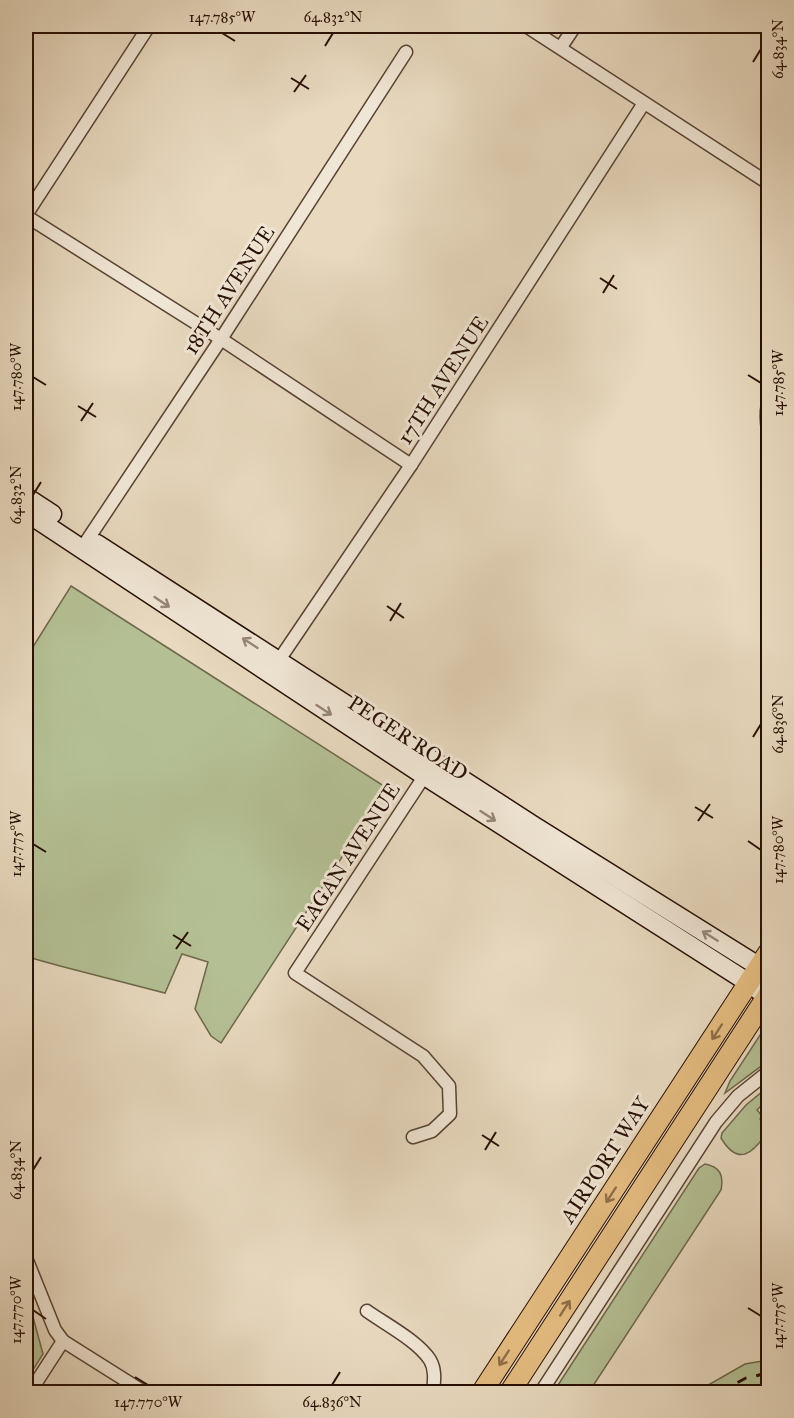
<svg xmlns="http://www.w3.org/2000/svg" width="794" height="1418" font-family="'IM FELL Great Primer',serif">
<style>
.green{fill:#b4c094;stroke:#6e684c;stroke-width:1.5}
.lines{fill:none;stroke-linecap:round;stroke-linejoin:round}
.minor-casing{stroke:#574232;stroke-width:15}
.secondary-casing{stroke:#270f03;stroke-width:21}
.primary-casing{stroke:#270f03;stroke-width:22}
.minor{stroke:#f0e6d5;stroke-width:12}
.secondary{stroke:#f0e6d5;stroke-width:18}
.primary{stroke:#e4bc80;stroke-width:20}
.rail{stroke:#270f03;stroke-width:3;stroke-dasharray:10 10;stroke-linecap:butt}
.oneway{stroke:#968576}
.oneway2{stroke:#8f6e48}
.ticks{fill:none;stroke:#270f03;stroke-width:2}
.labels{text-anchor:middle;stroke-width:6;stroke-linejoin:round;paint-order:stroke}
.street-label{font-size:21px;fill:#270f03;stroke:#f0e6d5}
.neatline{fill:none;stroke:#270f03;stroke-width:2}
.ticks-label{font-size:15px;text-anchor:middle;fill:#270f03}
</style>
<rect width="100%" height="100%" fill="#e8d9bf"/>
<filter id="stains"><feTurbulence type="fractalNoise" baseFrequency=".00333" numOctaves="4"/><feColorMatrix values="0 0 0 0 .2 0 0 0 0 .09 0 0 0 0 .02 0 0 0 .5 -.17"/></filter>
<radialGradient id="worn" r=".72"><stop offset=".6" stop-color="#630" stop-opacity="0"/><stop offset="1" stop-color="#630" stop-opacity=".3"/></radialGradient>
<g class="green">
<path d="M 768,391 L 768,462 C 764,441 752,408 768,391 Z"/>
<path d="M 71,586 L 387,788 L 221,1043 L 211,1036 L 195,1009 L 208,962 L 182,954 L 165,993 L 60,966 L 35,959 L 26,953 L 26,658 Z"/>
<path d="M 768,1023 L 768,1041 L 765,1041 L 763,1044 L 765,1048 L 768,1048 L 768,1061 L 725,1093 L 730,1081 Z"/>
<path d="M 768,1087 L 768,1097 L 767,1099 L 768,1100 L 768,1116 L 761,1106 L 757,1110 L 762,1116 L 760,1119 L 768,1131 C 754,1152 739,1168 721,1138 L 722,1133 L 746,1105 Z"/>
<path d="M 705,1164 C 720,1167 724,1175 721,1190 L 589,1392 L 557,1392 L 556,1388 L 560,1382 L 699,1168 Z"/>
<path d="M 26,1291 L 43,1354 L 26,1381 Z"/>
<path d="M 768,1360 L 768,1392 L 696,1392 L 745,1364 Z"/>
</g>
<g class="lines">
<defs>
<g id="minor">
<path d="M 526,26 L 768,183"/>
<path d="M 764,26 L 768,29"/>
<path d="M 561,47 L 575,26"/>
<path d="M 26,215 L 149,26"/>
<path d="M 26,216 L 221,339 L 411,465"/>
<path d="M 82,548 L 221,339 L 406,52"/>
<path d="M 275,666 L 411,465 L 644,103"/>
<path d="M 413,1137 L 432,1131 L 450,1114 L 449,1086 L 423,1056 L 295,973 L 429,769"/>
<path d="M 26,1258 L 55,1330 L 63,1341 L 30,1392"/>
<path d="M 367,1311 C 385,1324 418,1341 430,1360 C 436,1370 434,1382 433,1392"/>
<path d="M 63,1341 L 144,1392"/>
<path d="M 541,1392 L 716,1122 L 738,1096 L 768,1072"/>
</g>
<g id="secondary">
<path d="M 26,497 L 52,514"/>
<path d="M 26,512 L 425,776 L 749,983 L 768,997"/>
<path d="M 97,544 L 534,826 L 768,972"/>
</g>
<g id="primary">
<path d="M 482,1392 L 768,953"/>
<path d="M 510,1392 L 768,995"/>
</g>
</defs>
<use href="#minor" class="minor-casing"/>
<use href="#secondary" class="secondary-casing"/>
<use href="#primary" class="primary-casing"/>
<use href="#minor" class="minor"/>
<use href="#secondary" class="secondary"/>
<use href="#primary" class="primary"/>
<path class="rail" d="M 720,1392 L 746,1378 L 768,1373"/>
</g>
<defs><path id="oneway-shaft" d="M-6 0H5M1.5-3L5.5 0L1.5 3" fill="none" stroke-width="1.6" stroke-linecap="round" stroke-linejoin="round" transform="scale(1.5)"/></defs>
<g class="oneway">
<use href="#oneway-shaft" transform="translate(162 602) rotate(34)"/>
<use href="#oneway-shaft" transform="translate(250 643) rotate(-147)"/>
<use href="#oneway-shaft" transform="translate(324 710) rotate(33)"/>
<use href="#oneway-shaft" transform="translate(488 816) rotate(33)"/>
<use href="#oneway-shaft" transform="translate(710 936) rotate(-148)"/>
</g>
<g class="oneway2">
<use href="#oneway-shaft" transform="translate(717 1032) rotate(123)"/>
<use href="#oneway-shaft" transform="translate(611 1195) rotate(123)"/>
<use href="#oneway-shaft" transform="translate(565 1308) rotate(-57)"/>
<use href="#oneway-shaft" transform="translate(504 1358) rotate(123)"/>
</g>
<path class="ticks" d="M 222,33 L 235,41M 325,46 L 333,33M 753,62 L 761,49M 291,78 L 309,89M 294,92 L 306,75M 600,278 L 617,289M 603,293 L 614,275M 748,375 L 761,383M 33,377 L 46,385M 78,406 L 96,417M 81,421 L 93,403M 33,495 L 41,482M 387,606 L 404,618M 390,621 L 401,603M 753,737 L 761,724M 695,807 L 713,818M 698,821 L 710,804M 748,841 L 761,850M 33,844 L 46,852M 173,935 L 191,946M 176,949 L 188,932M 482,1135 L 499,1146M 485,1150 L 496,1132M 33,1170 L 41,1157M 748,1308 L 761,1316M 33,1310 L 46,1319M 135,1377 L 148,1385M 332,1385 L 340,1372"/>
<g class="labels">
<g class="street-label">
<text transform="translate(229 290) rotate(-57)" y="7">18TH AVENUE</text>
<text transform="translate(443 380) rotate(-57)" y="7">17TH AVENUE</text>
<text transform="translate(408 738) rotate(33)" y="7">PEGER ROAD</text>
<text transform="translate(348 857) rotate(-57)" y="7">EAGAN AVENUE</text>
<text transform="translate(605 1160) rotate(-57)" y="7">AIRPORT WAY</text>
</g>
</g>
<rect width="794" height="1418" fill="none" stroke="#e8d9bf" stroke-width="66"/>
<rect x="33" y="33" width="728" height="1352" class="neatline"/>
<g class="ticks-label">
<text x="222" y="22">147.785°W</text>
<text x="333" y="22">64.832°N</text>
<text transform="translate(778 49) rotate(-90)" y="5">64.834°N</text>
<text transform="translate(16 377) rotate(-90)" y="5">147.780°W</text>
<text transform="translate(778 383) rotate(-90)" y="5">147.785°W</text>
<text transform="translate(16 495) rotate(-90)" y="5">64.832°N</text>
<text transform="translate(778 724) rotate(-90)" y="5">64.836°N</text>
<text transform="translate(16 844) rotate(-90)" y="5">147.775°W</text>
<text transform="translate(778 850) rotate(-90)" y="5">147.780°W</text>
<text transform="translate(16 1170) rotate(-90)" y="5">64.834°N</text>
<text transform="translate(16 1310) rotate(-90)" y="5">147.770°W</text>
<text transform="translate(778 1316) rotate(-90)" y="5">147.775°W</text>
<text x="148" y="1407">147.770°W</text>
<text x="332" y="1407">64.836°N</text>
</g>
<rect width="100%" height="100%" filter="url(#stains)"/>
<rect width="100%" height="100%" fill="url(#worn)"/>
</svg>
